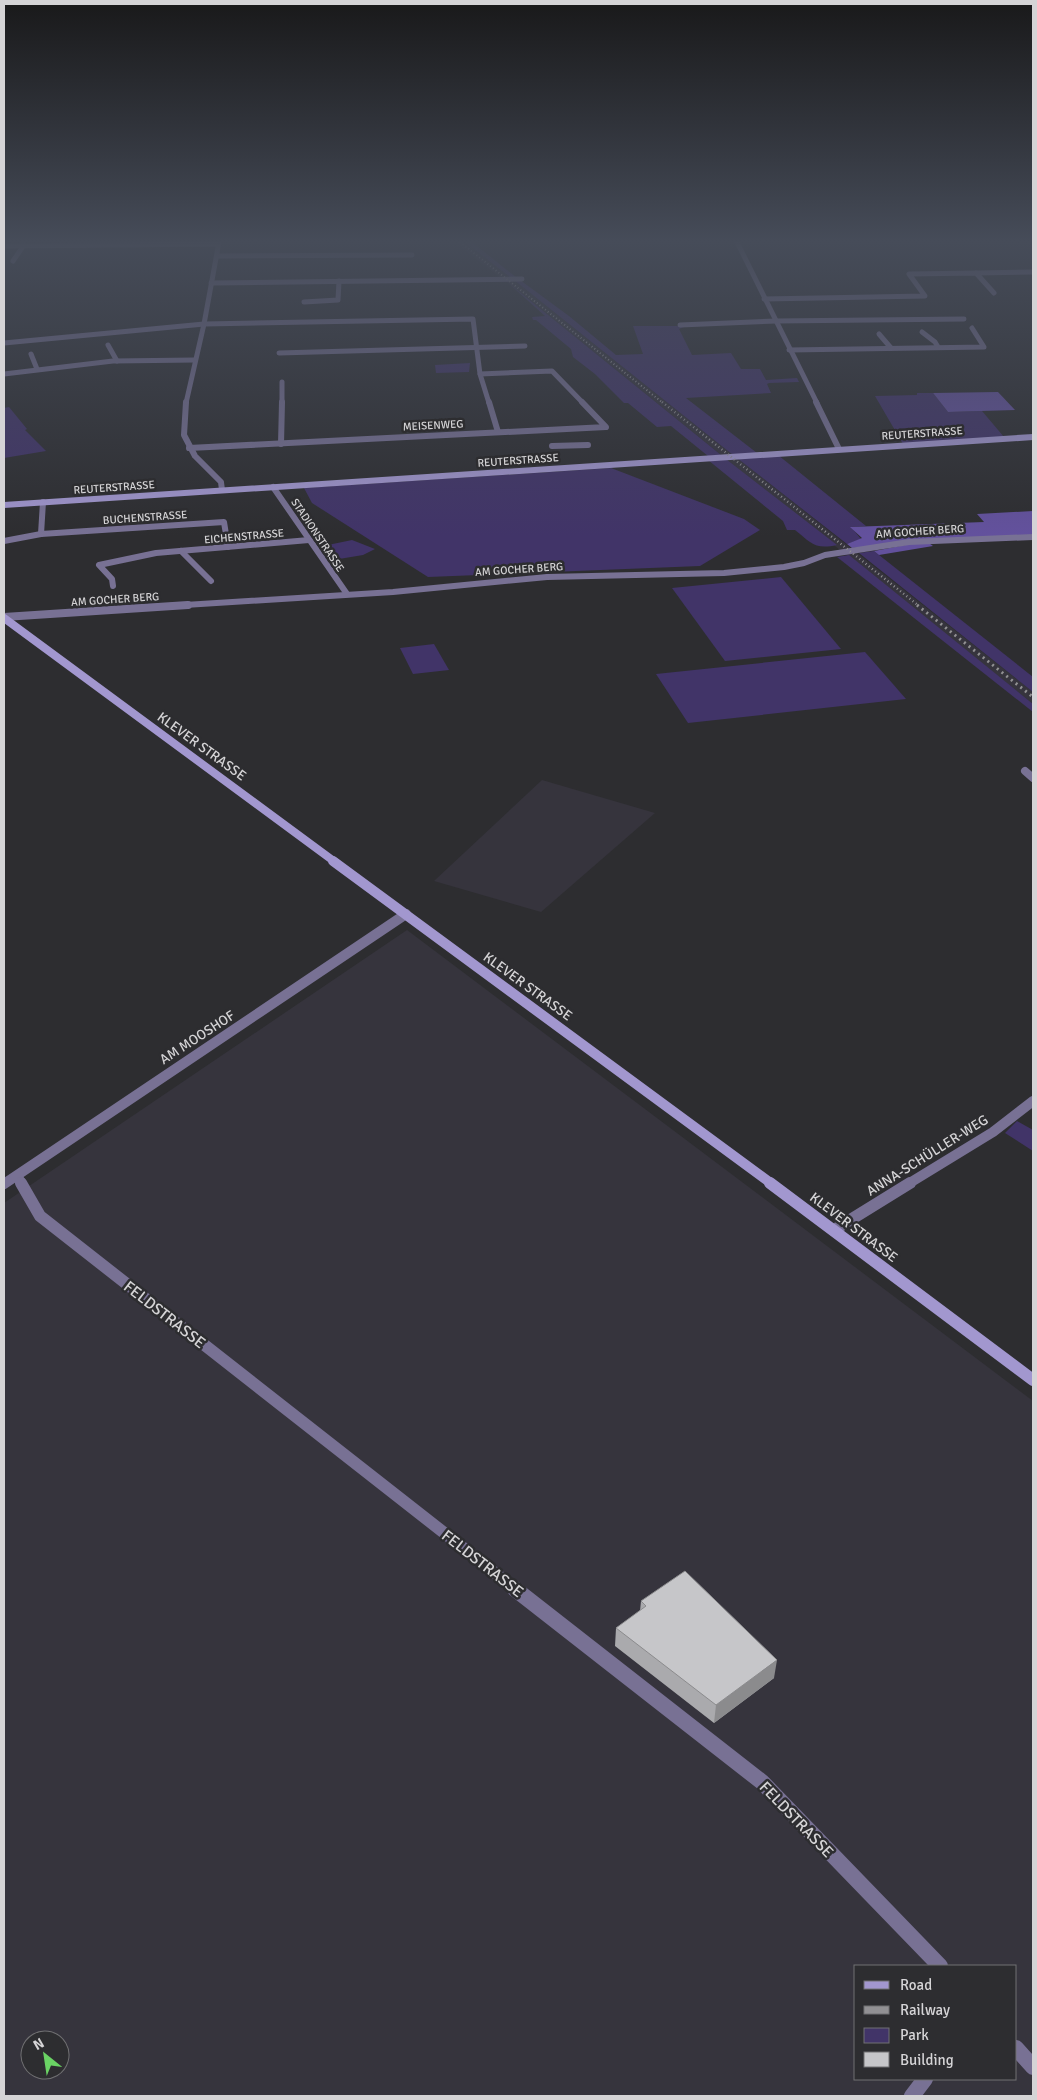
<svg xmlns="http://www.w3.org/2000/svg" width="1037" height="2100" font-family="Signika,sans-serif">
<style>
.built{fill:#36343d;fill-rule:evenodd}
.green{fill:#413468}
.forest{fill:#63519d}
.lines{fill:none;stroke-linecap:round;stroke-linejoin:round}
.street-far5{stroke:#787194;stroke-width:5}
.street-far4{stroke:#787194;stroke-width:6}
.street-far3{stroke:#787194;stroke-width:8}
.street-far2{stroke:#787194;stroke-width:10}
.street-far1{stroke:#787194;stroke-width:12}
.street{stroke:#787194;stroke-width:16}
.secondary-far3{stroke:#a297cf;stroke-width:6}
.secondary-far2{stroke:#a297cf;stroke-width:8}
.secondary-far1{stroke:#a297cf;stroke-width:10}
.secondary{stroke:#a297cf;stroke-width:12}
.rail-far2{stroke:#919093;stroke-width:2;stroke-dasharray:1 2.5;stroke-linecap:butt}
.rail-far1{stroke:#919093;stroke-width:2.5;stroke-dasharray:1 3;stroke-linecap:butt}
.rail{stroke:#919093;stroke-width:3;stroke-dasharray:2 4;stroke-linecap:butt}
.wall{fill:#aaaaad}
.shaded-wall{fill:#8b8b8d}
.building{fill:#c6c6c9;stroke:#8b8b8d}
.labels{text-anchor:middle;stroke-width:5;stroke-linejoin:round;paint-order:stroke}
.far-street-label{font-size:11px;fill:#d5d4d6;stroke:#2d2d30}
.street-label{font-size:14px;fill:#d5d4d6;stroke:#2d2d30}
.near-street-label{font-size:16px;fill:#d5d4d6;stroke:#2d2d30}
</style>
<rect width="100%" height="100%" fill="#2d2d30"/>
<g class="built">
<path d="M 454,242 L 465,242 L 511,278 L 501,278 Z"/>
<path d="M 505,280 L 514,280 L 733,455 L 721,455 Z"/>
<path d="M 737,458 L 1033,692 L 1033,704 L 726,459 Z"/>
<path d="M 542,780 L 655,813 L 541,912 L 434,881 Z"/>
<path d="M 407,930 L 1033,1401 L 1033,2096 L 4,2096 L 4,1203 ZM 856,1966 L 1016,1966 L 1016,2079 L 856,2079 ZM 30,2040 L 60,2040 L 60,2070 L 30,2070 Z"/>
</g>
<g class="green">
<path d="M 465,242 L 472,242 L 517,278 L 511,278 Z"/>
<path d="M 505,280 L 721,455 L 708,456 L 671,426 L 657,427 L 628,403 L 624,403 L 595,374 L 573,357 L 571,349 L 536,320 L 533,320 L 532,317 L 545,316 Z"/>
<path d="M 514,280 L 520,280 L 569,316 L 616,355 L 643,354 L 633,326 L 686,326 L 679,329 L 692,355 L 731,353 L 741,369 L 760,369 L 766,380 L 797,378 L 799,382 L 769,383 L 767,384 L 771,393 L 686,398 L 757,453 L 733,455 Z"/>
<path d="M 470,363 L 469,372 L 436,373 L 435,365 Z"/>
<path d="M 917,393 L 933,393 L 948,412 L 982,411 L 1004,437 L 903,444 L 875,396 L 917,395 Z"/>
<path d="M 9,407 L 27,429 L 25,430 L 46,451 L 4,458 L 4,408 Z"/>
<path d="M 778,455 L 866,526 L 851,527 L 861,539 L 847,544 L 737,458 Z"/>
<path d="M 726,459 L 837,545 C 815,550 811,543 795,530 L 787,530 L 783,521 L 708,460 Z"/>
<path d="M 611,468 L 744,519 L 760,530 L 700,566 L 428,577 L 312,503 L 304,488 Z"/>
<path d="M 352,540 L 375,549 L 363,555 L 333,560 L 323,546 Z"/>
<path d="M 874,551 L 1033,677 L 1033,692 L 859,553 Z"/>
<path d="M 849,555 L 1033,704 L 1033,712 L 837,557 Z"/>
<path d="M 781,577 L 841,649 L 725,661 L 672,588 Z"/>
<path d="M 434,644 L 449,670 L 413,674 L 400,648 Z"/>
<path d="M 865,652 L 906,699 L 688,723 L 656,674 Z"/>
<path d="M 1017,1121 L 1033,1130 L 1033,1151 L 1005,1133 Z"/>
</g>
<g class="forest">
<path d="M 998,392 L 1015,410 L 948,412 L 933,393 Z"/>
<path d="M 1033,511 L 1033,536 L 852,548 L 847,544 L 862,538 L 850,527 L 984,522 L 977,514 Z"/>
<path d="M 926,541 L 933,546 L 879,555 L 874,551 Z"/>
</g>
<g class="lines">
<g class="street-far5">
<path d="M 737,242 L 817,403"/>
<path d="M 4,246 L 218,244"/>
<path d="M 217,256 L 412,255"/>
<path d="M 13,261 L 24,245"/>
<path d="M 976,273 L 1033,272"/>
<path d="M 211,283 L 522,279"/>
<path d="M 764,299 L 925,296 L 909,274 L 976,273 L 994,293"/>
<path d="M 304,302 L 338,300 L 339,281"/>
<path d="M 680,325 L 776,321 L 964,319"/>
<path d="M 922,332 L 935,342 L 938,347"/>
<path d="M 879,334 L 891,348"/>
<path d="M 4,343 L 204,324 L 473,319 L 480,374 L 489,403"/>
<path d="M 108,345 L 117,361"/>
<path d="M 789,350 L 984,347 L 972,328"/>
<path d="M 279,353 L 525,346"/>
<path d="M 31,354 L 37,369"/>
<path d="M 4,374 L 113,361 L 195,360"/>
<path d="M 480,374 L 552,371 L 583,403"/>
<path d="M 186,403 L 204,324 L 219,242"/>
<path d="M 282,403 L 282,382"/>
</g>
<g class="street-far4">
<path d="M 186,402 L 184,435 L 195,456 L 221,482 L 222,490"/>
<path d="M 489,402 L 498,432"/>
<path d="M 816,402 L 839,449"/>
<path d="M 281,444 L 282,402"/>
<path d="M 552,446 L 588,445"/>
<path d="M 189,448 L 606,427 L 582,402"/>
<path d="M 273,487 L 347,594"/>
<path d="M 43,502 L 41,534 L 224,522 L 228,547"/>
<path d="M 4,541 L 41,534"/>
<path d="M 181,551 L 211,581"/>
<path d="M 113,586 L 112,579 L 99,565 L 156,553 L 309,540"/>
<path d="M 169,606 L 393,592 L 547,577 L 724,573 L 784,567 L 804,563 L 825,555 L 909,542 L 1033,537"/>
</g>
<g class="street-far3">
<path d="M 4,617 L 188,605"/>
<path d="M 1025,771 L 1033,778"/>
</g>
<g class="street-far2">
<path d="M 17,1176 L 22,1184"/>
<path d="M 4,1184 L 406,914"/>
<path d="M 908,1184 L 993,1132 L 1033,1101"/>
</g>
<g class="street-far1">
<path d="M 21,1183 L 40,1216 L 517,1590"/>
<path d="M 834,1230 L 910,1183"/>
</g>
<g class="street">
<path d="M 515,1589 L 762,1782 L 940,1966"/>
<path d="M 1016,2048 L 1033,2067"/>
<path d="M 912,2096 L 925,2079"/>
</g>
<path class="secondary-far3" d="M 4,505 L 1033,437"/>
<path class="secondary-far2" d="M 4,618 L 335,862"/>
<path class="secondary-far1" d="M 333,861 L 772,1184"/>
<path class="secondary" d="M 770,1183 L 1033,1380"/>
<path class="rail-far2" d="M 460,242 L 663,403"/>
<path class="rail-far1" d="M 662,402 L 919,606"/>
<path class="rail" d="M 917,605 L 1033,697"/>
</g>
<path class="wall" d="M 641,1601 L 774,1678 L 714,1723 L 615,1646 L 616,1628 L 640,1611 Z"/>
<path class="shaded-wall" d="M 777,1660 L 774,1678 L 714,1723 L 716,1705 Z"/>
<path class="building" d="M 685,1571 L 777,1660 L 716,1705 L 616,1628 L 646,1606 L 641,1601 Z"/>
<linearGradient id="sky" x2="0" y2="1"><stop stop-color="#19191a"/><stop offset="0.45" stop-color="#464c59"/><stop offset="1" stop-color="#464c59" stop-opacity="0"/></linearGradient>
<rect width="1037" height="536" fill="url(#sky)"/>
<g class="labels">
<g class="far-street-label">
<text transform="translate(433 425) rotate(-3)" y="4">MEISENWEG</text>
<text transform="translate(922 433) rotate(-4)" y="4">REUTERSTRASSE</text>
<text transform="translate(518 460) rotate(-4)" y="4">REUTERSTRASSE</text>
<text transform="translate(114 487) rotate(-4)" y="4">REUTERSTRASSE</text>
<text transform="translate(145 517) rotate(-4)" y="4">BUCHENSTRASSE</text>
<text transform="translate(920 531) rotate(-4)" y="4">AM GOCHER BERG</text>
<text transform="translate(318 535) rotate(56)" y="4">STADIONSTRASSE</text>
<text transform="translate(244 536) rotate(-5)" y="4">EICHENSTRASSE</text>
<text transform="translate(519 569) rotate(-4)" y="4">AM GOCHER BERG</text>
<text transform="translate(115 599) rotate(-4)" y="4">AM GOCHER BERG</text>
</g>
<g class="street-label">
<text transform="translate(202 746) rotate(36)" y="5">KLEVER STRASSE</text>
<text transform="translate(528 986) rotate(36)" y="5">KLEVER STRASSE</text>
<text transform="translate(197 1037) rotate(-33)" y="5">AM MOOSHOF</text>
<text transform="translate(927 1155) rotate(-32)" y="5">ANNA-SCHÜLLER-WEG</text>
<text transform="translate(854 1227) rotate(37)" y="5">KLEVER STRASSE</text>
</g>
<g class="near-street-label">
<text transform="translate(165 1314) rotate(38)" y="6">FELDSTRASSE</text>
<text transform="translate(483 1563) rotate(38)" y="6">FELDSTRASSE</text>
<text transform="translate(797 1819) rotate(46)" y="6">FELDSTRASSE</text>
</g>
</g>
<rect width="1037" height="2100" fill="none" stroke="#d5d4d6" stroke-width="10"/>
<rect x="854" y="1965" width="162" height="115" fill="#2d2d30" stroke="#707072"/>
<rect x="864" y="1981" width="25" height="8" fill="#a297cf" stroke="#707072"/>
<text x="900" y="1990" font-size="15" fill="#d5d4d6">Road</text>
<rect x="864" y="2006" width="25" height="8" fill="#919093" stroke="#707072"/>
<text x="900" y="2015" font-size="15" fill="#d5d4d6">Railway</text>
<rect x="864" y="2028" width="25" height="15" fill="#413468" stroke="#707072"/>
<text x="900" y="2040" font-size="15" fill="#d5d4d6">Park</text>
<rect x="864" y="2052" width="25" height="15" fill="#c6c6c9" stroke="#707072"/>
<text x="900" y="2065" font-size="15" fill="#d5d4d6">Building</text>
<g transform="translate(45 2055) rotate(330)"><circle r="24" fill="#2d2d30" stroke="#707072"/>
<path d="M0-4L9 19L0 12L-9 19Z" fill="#6ad364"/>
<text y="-8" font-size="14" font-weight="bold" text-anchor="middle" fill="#d5d4d6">N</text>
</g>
</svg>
